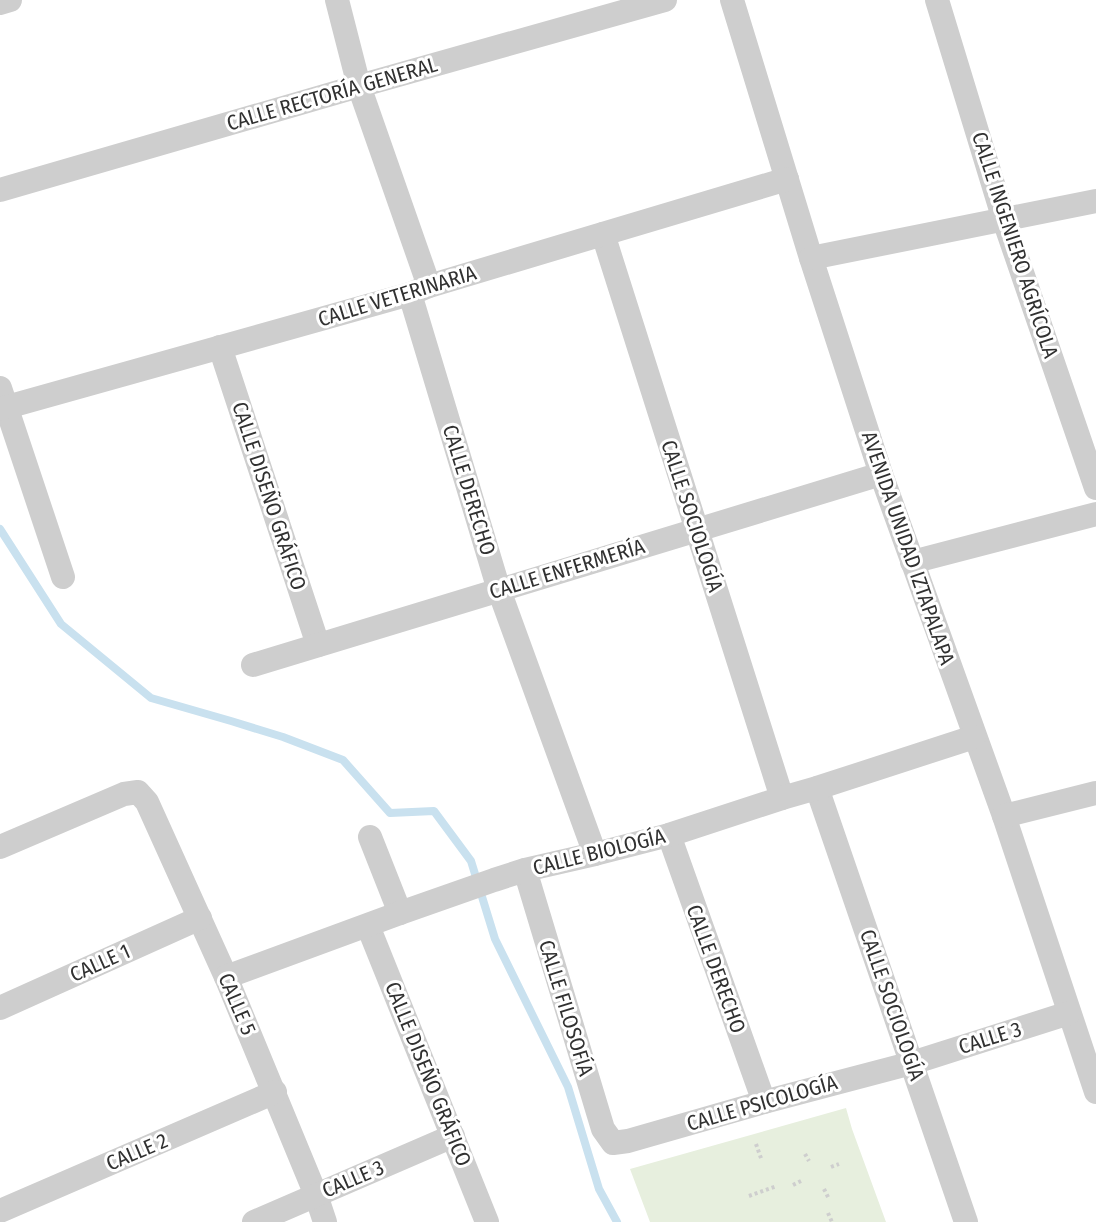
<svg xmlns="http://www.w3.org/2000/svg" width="1096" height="1222" font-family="'Fira Sans Condensed',sans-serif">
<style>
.green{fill:#e7efde}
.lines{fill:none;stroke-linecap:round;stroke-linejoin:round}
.stream{stroke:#c9e1ef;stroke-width:8}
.path{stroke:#cecece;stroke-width:4;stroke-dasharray:3 3;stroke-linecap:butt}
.minor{stroke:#cecece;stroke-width:24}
.labels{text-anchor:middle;stroke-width:6;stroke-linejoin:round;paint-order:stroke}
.street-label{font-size:21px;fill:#313131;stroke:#fff}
</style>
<rect width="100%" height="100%" fill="#fff"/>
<path class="green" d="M 846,1108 L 852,1129 L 886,1222 L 650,1222 L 630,1169 Z"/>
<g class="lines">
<path class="stream" d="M 0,529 L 61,624 L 151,698 L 231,721 L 283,737 L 343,760 L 390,813 L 434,811 L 471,861 L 495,939 L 568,1087 L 599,1189 L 617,1222"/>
<g class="path">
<path d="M 756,1144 L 762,1161"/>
<path d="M 805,1154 L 809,1161"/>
<path d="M 831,1167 L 839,1164"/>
<path d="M 793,1185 L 801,1181"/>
<path d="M 824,1189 L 829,1199"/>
<path d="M 749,1196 L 777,1186"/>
<path d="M 828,1213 L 832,1222"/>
</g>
<g class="minor">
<path d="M 337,0 L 359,86 L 429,286"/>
<path d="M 732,0 L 811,258 L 881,474 L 1004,816 L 1096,1092"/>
<path d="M 937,0 L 1004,220 L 1096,488"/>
<path d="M 0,3 L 10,0"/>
<path d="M 0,190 L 359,86 L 665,0"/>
<path d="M 603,234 L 782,798"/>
<path d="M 811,258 L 1096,201"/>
<path d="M 410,294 L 499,590 L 595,854"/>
<path d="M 220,347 L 318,645"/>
<path d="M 0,388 L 63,577"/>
<path d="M 0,409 L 410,294 L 429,286 L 787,179"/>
<path d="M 912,562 L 1096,514"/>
<path d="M 253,665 L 881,474"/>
<path d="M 817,788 L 966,1222"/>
<path d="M 1004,816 L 1096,793"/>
<path d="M 669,835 L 764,1102"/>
<path d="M 370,837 L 400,913"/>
<path d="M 0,847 L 124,794 L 138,792 L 147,802 L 226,977 L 316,1195 L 325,1222"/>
<path d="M 525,870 L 603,1129 L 613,1143 L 628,1141 L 764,1102 L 912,1063 L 1069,1013"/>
<path d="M 368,926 L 487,1222"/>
<path d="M 226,977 L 400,913 L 494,880 L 525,870 L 595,854 L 669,835 L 782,798 L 817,788 L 974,737"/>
<path d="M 0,1008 L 200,918"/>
<path d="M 0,1211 L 275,1092"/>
<path d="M 254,1222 L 453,1136"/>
</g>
</g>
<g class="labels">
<g class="street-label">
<text transform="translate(332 94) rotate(-16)" y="7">CALLE RECTORÍA GENERAL</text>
<text transform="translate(1015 245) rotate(72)" y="7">CALLE INGENIERO AGRÍCOLA</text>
<text transform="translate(397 296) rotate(-17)" y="7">CALLE VETERINARIA</text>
<text transform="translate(469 490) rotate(73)" y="7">CALLE DERECHO</text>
<text transform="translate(269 496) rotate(72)" y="7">CALLE DISEÑO GRÁFICO</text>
<text transform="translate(692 516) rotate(72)" y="7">CALLE SOCIOLOGÍA</text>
<text transform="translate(908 548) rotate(71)" y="7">AVENIDA UNIDAD IZTAPALAPA</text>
<text transform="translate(567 569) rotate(-17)" y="7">CALLE ENFERMERÍA</text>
<text transform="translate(599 852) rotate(-14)" y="7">CALLE BIOLOGÍA</text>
<text transform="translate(100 963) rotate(-24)" y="7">CALLE 1</text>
<text transform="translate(716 969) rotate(70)" y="7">CALLE DERECHO</text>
<text transform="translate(237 1004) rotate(67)" y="7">CALLE 5</text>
<text transform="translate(892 1005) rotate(71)" y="7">CALLE SOCIOLOGÍA</text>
<text transform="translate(566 1008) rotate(73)" y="7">CALLE FILOSOFÍA</text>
<text transform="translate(990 1038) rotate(-17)" y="7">CALLE 3</text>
<text transform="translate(428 1074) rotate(68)" y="7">CALLE DISEÑO GRÁFICO</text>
<text transform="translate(762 1103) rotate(-16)" y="7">CALLE PSICOLOGÍA</text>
<text transform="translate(137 1152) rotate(-23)" y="7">CALLE 2</text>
<text transform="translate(353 1179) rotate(-23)" y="7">CALLE 3</text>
</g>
</g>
</svg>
